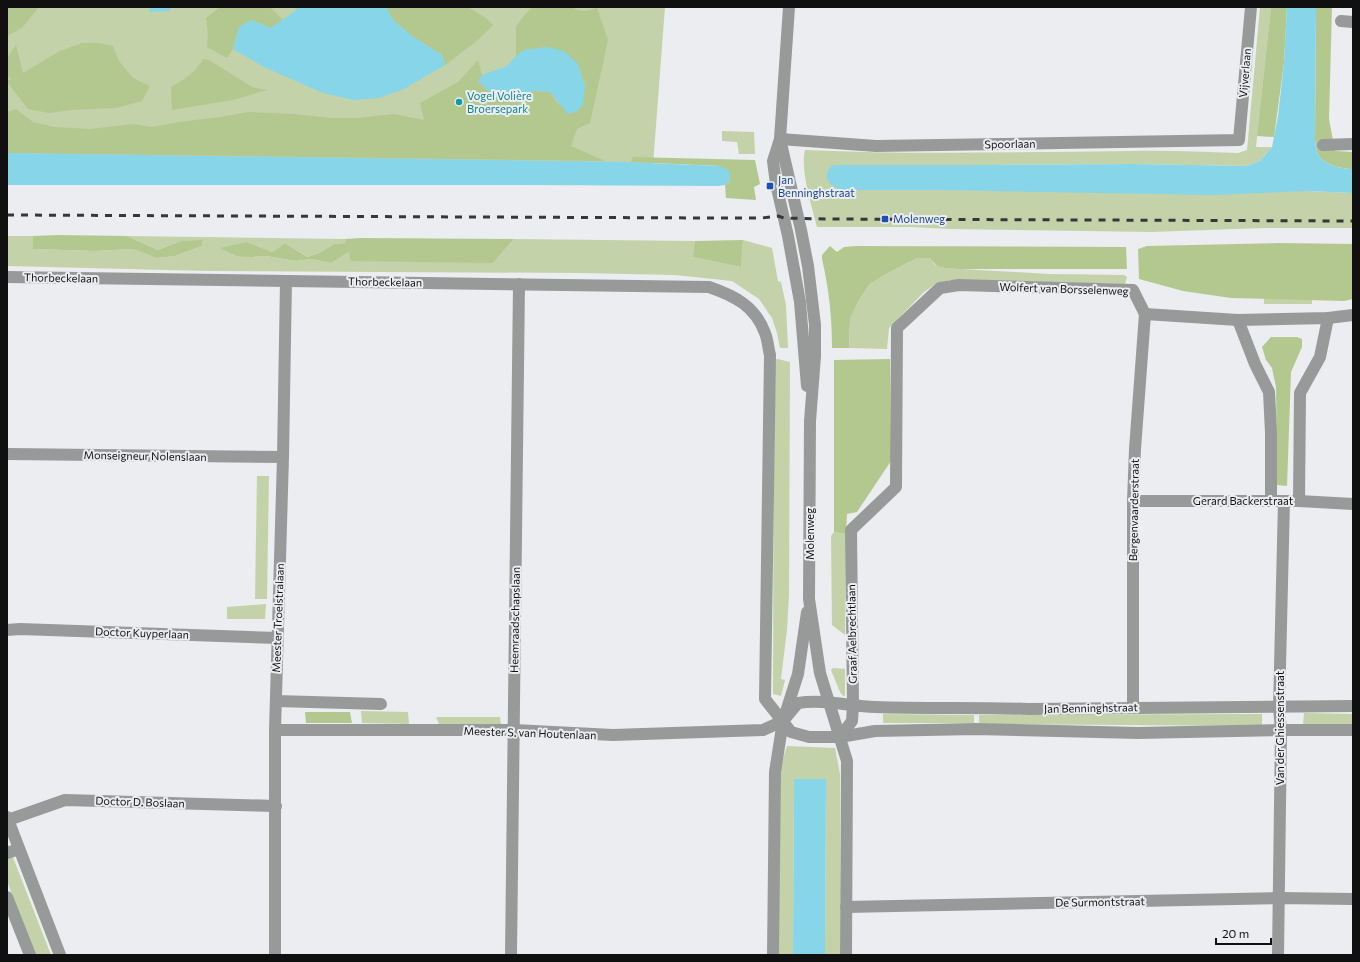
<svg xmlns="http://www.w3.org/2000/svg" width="1360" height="962" font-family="Commissioner,sans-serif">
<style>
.green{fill:#c3d2a9}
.forest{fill:#b3c88e}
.water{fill:#87d5e8}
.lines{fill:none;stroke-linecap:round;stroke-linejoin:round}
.minor{stroke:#989a99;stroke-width:12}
.rail{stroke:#363738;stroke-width:3;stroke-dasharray:7 7;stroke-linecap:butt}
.culture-dot{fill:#0f9aa8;stroke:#ebedf0;stroke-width:1.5}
.transit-dot{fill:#1a4fb4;stroke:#ebedf0;stroke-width:1.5}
.labels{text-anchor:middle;stroke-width:4;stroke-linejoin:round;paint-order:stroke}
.street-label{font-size:11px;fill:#101011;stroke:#ebedf0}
.culture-label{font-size:11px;fill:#0d838f;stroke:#ebedf0;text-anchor:start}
.transit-label{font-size:11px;fill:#164399;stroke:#ebedf0;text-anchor:start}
</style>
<rect width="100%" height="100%" fill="#ebedf0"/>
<g class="green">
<path d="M 7,7 L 665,7 L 653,165 L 7,158 Z"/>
<path d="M 1260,7 L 1271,7 L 1256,147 L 1272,147 L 1260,161 L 1247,166 L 1132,164 L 981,165 L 833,165 L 827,174 L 844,190 L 939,190 L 1305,191 L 1353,193 L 1353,228 L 1263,228 L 1151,232 L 949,229 L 911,227 L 817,227 C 812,206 800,170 805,150 C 914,155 1023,152 1132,151 C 1167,150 1203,152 1238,153 L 1247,150 Z"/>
<path d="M 722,131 L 754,132 L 755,154 L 739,154 L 737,142 L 722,141 Z"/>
<path d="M 7,236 L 33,236 L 33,249 L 94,251 L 133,249 L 158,258 L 175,256 L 202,246 L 203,241 L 181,241 L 158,250 L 127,236 L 345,239 L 347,243 L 334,244 L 319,253 L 307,257 L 285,243 L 272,252 L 247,242 L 252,257 L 266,256 L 296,261 L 311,259 L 331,263 L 349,252 L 493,263 L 514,239 L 695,241 L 694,257 L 741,267 L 743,240 L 772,248 L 778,281 L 781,282 L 786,305 L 788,348 L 780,348 L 777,333 L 772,318 L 759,299 L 732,281 L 675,275 L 579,273 L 207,271 L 7,266 Z"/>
<path d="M 917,258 L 930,258 L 934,264 L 944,268 L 1049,274 L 1124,275 L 1127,277 L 1125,284 L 950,280 L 937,283 L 924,292 L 889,328 L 887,349 L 849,348 L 850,319 L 859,300 L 870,284 L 888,273 Z"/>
<path d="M 1312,278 L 1312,304 L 1264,304 L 1264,279 Z"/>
<path d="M 778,359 L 790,362 L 789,595 L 787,630 L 781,679 L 785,680 L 781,696 L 773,694 L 774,360 Z"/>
<path d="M 257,476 L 269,476 L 267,599 L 255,599 Z"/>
<path d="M 834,532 L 846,534 L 845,635 L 832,625 L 831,536 Z"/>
<path d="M 266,604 L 265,619 L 227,619 L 227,607 Z"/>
<path d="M 833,668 L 845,669 L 845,696 L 843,696 L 840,692 L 831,670 Z"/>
<path d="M 361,711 L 408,712 L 409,724 L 362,723 Z"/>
<path d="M 1304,713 L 1353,714 L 1353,725 L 1303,725 Z"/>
<path d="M 883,714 L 974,715 L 974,723 L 883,723 Z"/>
<path d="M 1262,714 L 1262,726 L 979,724 L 979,715 Z"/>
<path d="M 436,717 L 500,717 L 501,724 L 439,724 Z"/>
<path d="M 787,746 L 835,748 L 840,774 L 840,955 L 825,955 L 826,779 L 794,779 L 793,955 L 778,955 L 779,772 Z"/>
<path d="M 7,842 L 51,955 L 35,955 L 7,881 Z"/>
</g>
<g class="forest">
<path d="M 7,7 L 39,7 L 22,28 L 7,36 Z"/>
<path d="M 220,7 L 270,7 L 283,20 L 271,28 L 251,20 L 239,27 L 233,49 L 227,58 L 207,47 L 208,34 L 206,18 Z"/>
<path d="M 386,7 L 468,7 L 486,18 L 493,25 L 477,41 L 445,65 L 442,55 L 412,36 L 394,21 Z"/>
<path d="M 532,7 L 572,7 C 581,13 587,11 597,8 L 608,40 L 590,123 L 577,129 L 571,146 L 605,161 L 7,153 L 7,112 L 16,109 L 33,122 L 55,127 L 90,129 L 134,124 L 152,127 L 179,122 L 220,117 L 248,112 L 292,114 L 332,118 L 357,118 L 394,114 L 424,120 L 420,103 L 458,82 L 478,60 L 482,75 L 478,81 L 495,97 L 533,91 L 550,92 L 559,105 L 547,47 L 524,50 L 516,56 L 516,27 L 522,18 Z"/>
<path d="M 1271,7 L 1287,7 L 1284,63 L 1274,137 L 1257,136 Z"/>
<path d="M 1316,7 L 1332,7 L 1329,119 L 1335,151 L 1353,152 L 1353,169 C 1342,169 1323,165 1318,154 C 1316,150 1316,145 1315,141 Z"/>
<path d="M 82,43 L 99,43 L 113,46 L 119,61 L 133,78 L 150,86 L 142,101 L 116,108 L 71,110 L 49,113 L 28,109 L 7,82 L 7,80 L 11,79 L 7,76 L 7,58 L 16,45 L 23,73 L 60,51 Z"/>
<path d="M 203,59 L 209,60 L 252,87 L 267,90 L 233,100 L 172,110 L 171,87 C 185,79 195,73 203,59 Z"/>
<path d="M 633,157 L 755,160 L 760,184 L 754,187 L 756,200 L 726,198 L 725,185 L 729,182 L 719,166 L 631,162 Z"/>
<path d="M 59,235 L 127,236 L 158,250 L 181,241 L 203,240 L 202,246 L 175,256 L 157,258 L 133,249 L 94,251 L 33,249 L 33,236 Z"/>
<path d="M 361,238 L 514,239 L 493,263 L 351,261 L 349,252 L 331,263 L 311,259 L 296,261 L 266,256 L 252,257 L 237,256 L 220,248 L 247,242 L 272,252 L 285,243 L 307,257 L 319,253 L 334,244 L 346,243 L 345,239 Z"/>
<path d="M 743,240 L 741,267 L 693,257 L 695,241 Z"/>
<path d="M 1278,243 L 1353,244 L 1353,299 L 1344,301 L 1231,298 L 1183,291 L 1139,279 L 1138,249 L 1147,246 Z"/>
<path d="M 830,246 L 837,252 L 844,247 L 855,246 L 1126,247 L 1127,269 L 958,269 C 945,268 937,269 930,258 L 917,258 L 888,273 L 870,284 L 859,300 L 850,319 L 849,348 L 832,348 C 832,317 829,289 822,259 L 822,255 Z"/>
<path d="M 1271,337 L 1297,337 L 1302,339 L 1302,347 L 1291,372 L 1287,486 L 1277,485 L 1276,387 L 1272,368 L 1266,360 L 1262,347 Z"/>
<path d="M 890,359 L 891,461 L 857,512 L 847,514 L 846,534 L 834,532 L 834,360 Z"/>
<path d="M 305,712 L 350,712 L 352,723 L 306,723 Z"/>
</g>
<g class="water">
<path d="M 150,7 L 170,7 L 170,11 L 149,12 Z"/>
<path d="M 298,7 L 386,7 L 394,21 L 412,36 L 442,55 L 445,65 L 404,89 L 379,98 L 353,100 L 323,93 L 264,67 L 233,49 L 239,27 L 251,20 L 271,28 L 295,11 Z"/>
<path d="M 1287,7 L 1316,7 L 1315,141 C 1316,145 1316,150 1318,154 C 1323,165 1342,169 1353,169 L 1353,193 L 1305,191 L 1214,195 L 939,190 L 844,190 C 831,188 819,176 833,165 L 981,165 L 1132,164 L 1247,166 L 1260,161 L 1272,147 L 1278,116 L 1284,63 Z"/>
<path d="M 547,47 L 564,51 L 578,64 L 585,86 L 583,105 L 577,111 L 568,114 L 550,92 L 533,91 L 495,97 L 478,81 L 482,75 L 507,66 L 516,56 L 524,50 Z"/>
<path d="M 7,153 L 625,162 L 719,166 L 729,170 L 730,176 L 729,182 L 725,185 L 718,186 L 525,185 L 7,185 Z"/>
<path d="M 794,779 L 826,779 L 825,955 L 793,955 Z"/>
</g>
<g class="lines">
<g class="minor">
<path d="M 789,7 L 780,139 L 773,161 L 776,184 L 788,236 L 800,302 L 807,386"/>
<path d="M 1341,21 L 1353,22"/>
<path d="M 780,139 L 801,230 L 808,266 L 815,325 L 815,356 L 810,421 L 809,599 L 820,673 L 847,761 L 846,955"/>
<path d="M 780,139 L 876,146 L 1239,140 L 1251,7"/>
<path d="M 1323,145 L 1353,144"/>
<path d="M 7,277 L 709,287 C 735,296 755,306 765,333 C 768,340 768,348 770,355 L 765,699 L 791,732 L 809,737 L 840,737 L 875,731 L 976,729 L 1138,733 L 1281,730 L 1353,730"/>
<path d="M 1145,314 L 1238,320 L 1328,318 L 1353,315"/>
<path d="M 1238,320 L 1255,364 L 1269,392 L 1271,433 L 1271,501"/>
<path d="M 7,454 L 283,457"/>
<path d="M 1133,501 L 1299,501 L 1353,504"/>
<path d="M 1299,501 L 1300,393 L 1320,357 L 1328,318"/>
<path d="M 7,630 L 20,629 L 277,638"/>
<path d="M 276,701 L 381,704"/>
<path d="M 1133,707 L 1133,501 L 1135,449 L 1145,314"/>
<path d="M 275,730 L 514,730 L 613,735 L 763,730 L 783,721 L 798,703 C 823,699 849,706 875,707 C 926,709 977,707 1028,709 L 1353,706"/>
<path d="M 840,737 L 852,721 L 853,705 L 851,530 L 896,487 L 897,328 L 940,288 L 959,285 L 1133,290 L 1145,314"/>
<path d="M 7,817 L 60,955"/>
<path d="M 8,820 L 65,800 L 276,806"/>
<path d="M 7,853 L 19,849"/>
<path d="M 7,897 L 30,955"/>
<path d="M 846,907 L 1279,898 L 1353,899"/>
<path d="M 275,955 L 275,730 L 283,457 L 286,281"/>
<path d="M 511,955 L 519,284"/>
<path d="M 773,955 L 775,772 L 783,721 L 798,674 L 807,612"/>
<path d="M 1278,955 L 1281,730 L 1279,708 L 1284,501"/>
</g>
<path class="rail" d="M 7,215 L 712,218 L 762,218 L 778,216 L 784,218 L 825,219 L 1353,221"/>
</g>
<circle class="culture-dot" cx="459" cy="102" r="4"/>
<g class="transit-dot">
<rect x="766" y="182" width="8" height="8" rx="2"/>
<rect x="881" y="215" width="8" height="8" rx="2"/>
</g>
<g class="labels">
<g class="street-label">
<text transform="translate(1245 73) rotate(-85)" y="4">Vijverlaan</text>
<text transform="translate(1010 144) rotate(-1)" y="4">Spoorlaan</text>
<text transform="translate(61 278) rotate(1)" y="4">Thorbeckelaan</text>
<text transform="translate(385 282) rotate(1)" y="4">Thorbeckelaan</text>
<text transform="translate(1064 289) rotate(2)" y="4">Wolfert van Borsselenweg</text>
<text transform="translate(145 456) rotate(1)" y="4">Monseigneur Nolenslaan</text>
<text x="1243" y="505">Gerard Backerstraat</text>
<text transform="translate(1134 510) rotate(-89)" y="4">Bergenvaarderstraat</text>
<text transform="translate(810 534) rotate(-90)" y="4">Molenweg</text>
<text transform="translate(278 618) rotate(-88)" y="4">Meester Troelstralaan</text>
<text transform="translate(515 620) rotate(-89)" y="4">Heemraadschapslaan</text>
<text transform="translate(142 633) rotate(2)" y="4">Doctor Kuyperlaan</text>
<text transform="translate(852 634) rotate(-91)" y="4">Graaf Aelbrechtlaan</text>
<text transform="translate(1091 708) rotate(-1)" y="4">Jan Benninghstraat</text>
<text transform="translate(1280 728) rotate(-90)" y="4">Van der Ghiessenstraat</text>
<text transform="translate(530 733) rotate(2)" y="4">Meester S. van Houtenlaan</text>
<text transform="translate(140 802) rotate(2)" y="4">Doctor D. Boslaan</text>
<text transform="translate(1100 902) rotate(-1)" y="4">De Surmontstraat</text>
</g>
<g class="culture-label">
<text x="467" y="100">Vogel Volière<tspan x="467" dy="13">Broersepark</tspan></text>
</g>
<g class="transit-label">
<text x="778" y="184">Jan<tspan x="778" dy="13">Benninghstraat</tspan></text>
<text x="893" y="223">Molenweg</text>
</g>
</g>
<rect width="1360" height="962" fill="none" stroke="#101011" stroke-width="16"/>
<path d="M1216 938v6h55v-6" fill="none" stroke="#101011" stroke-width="2"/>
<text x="1222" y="938" font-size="12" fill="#101011" stroke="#ebedf0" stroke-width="3" paint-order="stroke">20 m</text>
</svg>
